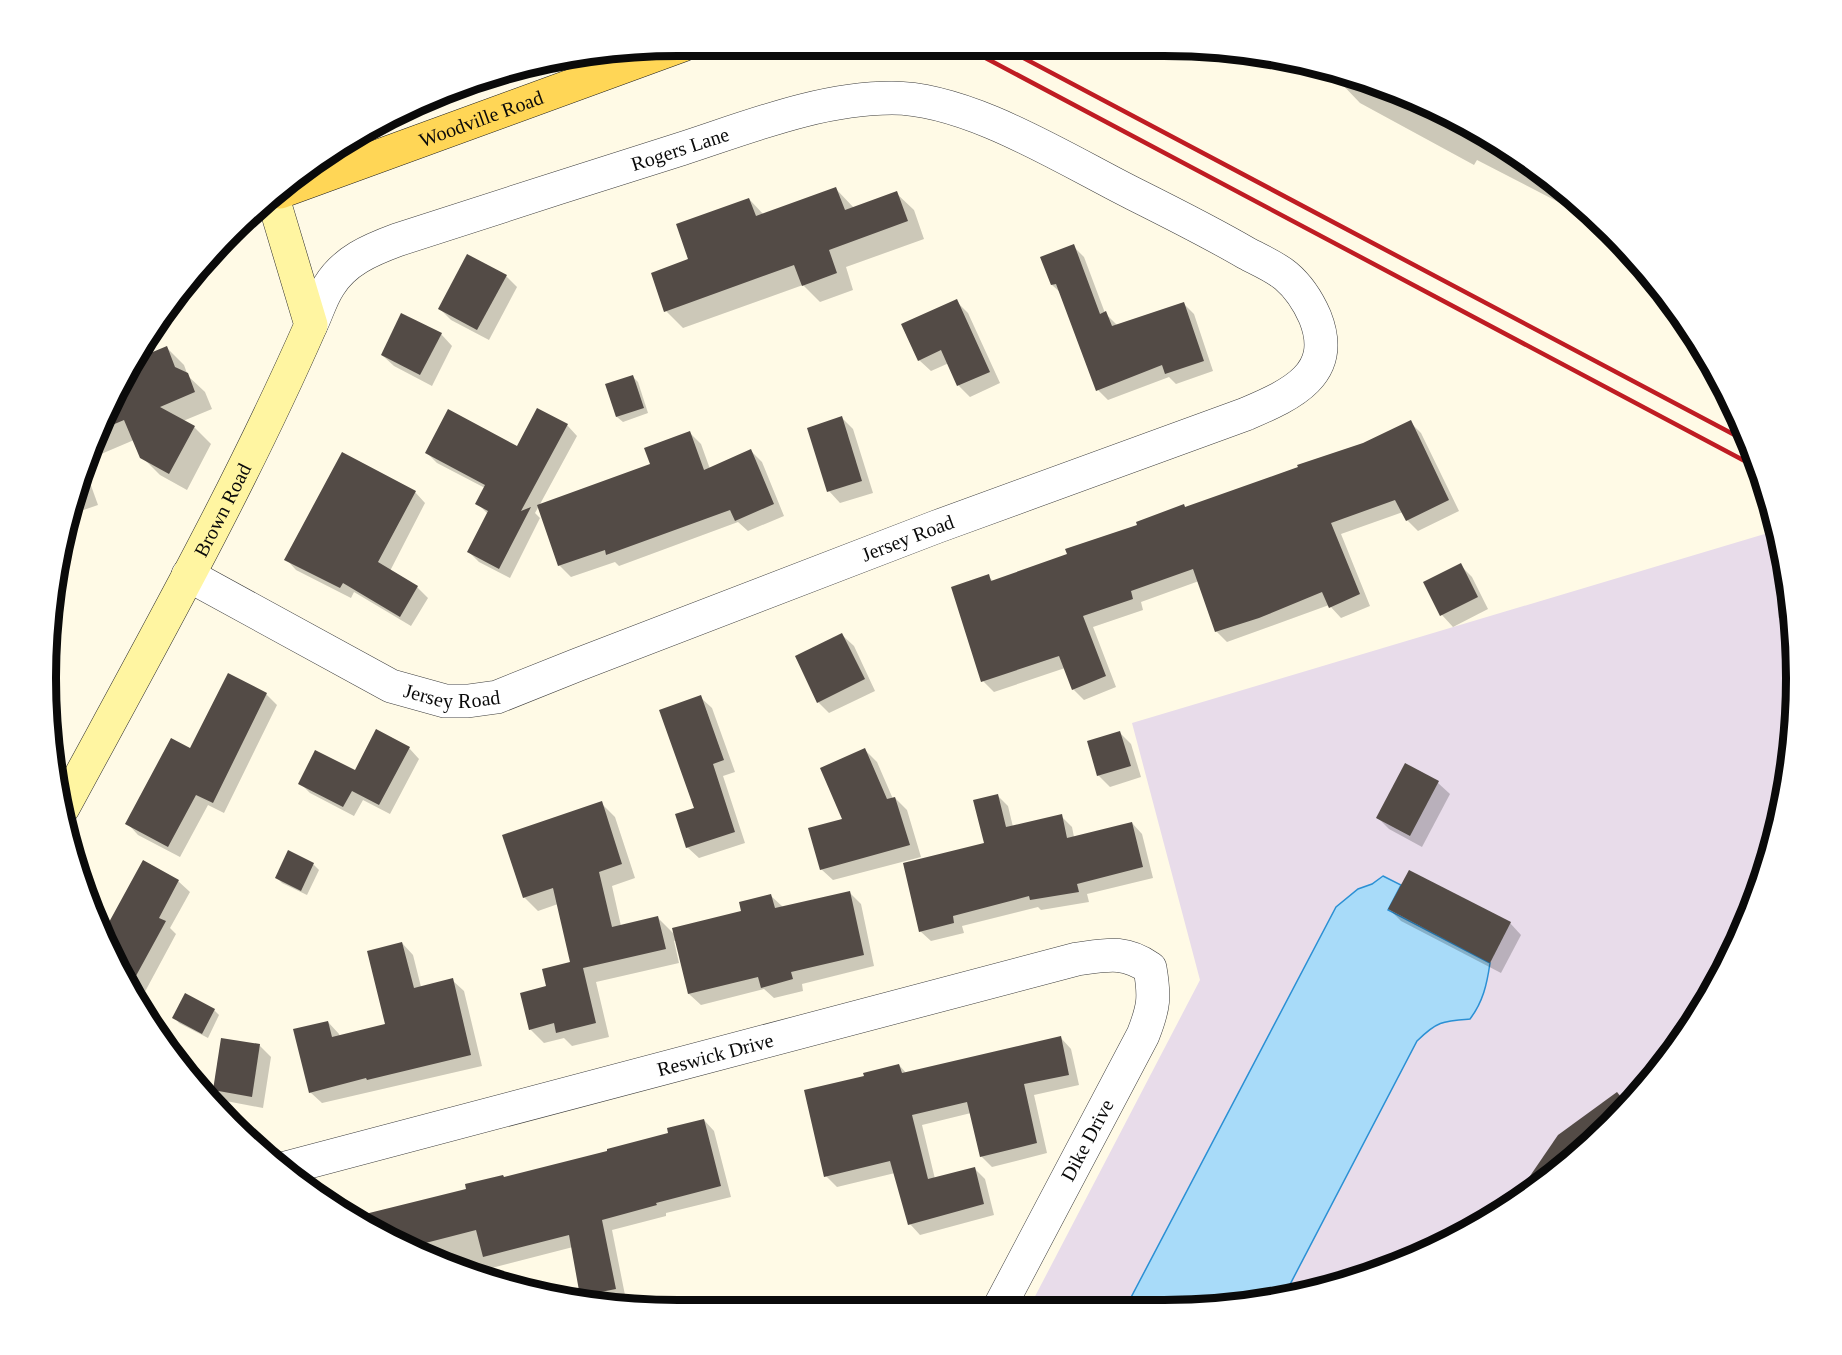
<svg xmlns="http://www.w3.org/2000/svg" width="1842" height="1355" font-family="'Times New Roman',serif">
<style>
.industrial{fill:#e8dcea}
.water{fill:#a8dbf9;stroke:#2b90d4;stroke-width:1.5}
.shadow{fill:#0003}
.building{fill:#534b46}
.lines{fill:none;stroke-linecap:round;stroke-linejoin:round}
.street-casing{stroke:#3d3d3d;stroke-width:34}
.secondary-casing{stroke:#2c2c2c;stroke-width:34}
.primary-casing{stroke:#1b1b1b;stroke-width:34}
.street{stroke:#fff;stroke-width:33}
.secondary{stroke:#fff5a1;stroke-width:33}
.primary{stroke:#ffd656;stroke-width:33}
.rail{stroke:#bf1c23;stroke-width:4.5}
.labels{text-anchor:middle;stroke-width:6;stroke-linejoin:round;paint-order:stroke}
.street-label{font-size:20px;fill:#0a0a0a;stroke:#fff}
.rim{fill:none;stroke:#0a0a0a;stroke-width:8}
</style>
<rect width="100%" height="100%" fill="#fffae6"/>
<path class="industrial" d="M 1778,530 L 1796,636 L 1792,760 L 1764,880 L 1712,993 L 1640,1094 L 1550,1179 L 1407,1262 L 1247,1305 L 1030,1306 L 1200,980 L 1132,723 Z"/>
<path class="water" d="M 1383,876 L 1401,885 L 1388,910 L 1490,963 C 1487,984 1483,1002 1470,1019 C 1443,1021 1437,1021 1417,1041 L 1285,1294 L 1247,1305 L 1127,1305 L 1336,907 L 1358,889 L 1372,884 Z"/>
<g class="shadow">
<path d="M 1342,71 L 1407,93 L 1516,151 L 1570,193 L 1564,205 L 1477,160 L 1474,165 L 1360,103 L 1338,80 Z"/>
<path d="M 836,189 L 854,208 L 896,193 L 914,210 L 924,239 L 846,267 L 853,290 L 820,302 L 803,285 L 683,328 L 666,311 L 690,260 L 749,199 L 764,215 Z"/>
<path d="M 1073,246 L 1084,257 L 1105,313 L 1118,326 L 1184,304 L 1194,314 L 1213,371 L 1176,384 L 1169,377 L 1108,400 L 1098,390 L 1061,293 L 1052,285 Z"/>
<path d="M 506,276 L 517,287 L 489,340 L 451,320 L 440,309 Z"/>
<path d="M 956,301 L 968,313 L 1000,383 L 970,397 L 959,386 L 949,363 L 931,371 L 919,360 Z"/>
<path d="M 441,334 L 452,346 L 432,386 L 394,366 L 382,355 Z"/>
<path d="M 166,347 L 184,365 L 188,376 L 205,392 L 212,409 L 183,421 L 194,427 L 211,444 L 187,490 L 160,475 L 142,457 L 134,440 L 87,460 L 110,398 Z"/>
<path d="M 633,377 L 638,382 L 648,413 L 623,422 L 617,417 L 607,385 Z"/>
<path d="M 842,418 L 853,429 L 873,493 L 840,503 L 829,491 Z"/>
<path d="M 1410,422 L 1421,433 L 1459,511 L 1418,531 L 1407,520 L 1403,512 L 1341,534 L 1370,606 L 1341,618 L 1329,605 L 1227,642 L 1216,631 L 1199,581 L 1141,602 L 1143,610 L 1093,627 L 1116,687 L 1084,700 L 1073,689 L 1065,668 L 994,692 L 983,681 L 988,576 L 994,582 L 1069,555 L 1184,506 L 1186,508 L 1364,444 Z"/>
<path d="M 567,425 L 577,436 L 539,506 L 652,464 L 690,433 L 701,444 L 710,469 L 751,451 L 762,462 L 784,516 L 748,531 L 738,522 L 619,566 L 615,562 L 571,577 L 559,565 L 539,506 L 535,513 L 540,518 L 510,578 L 479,562 L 469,552 L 488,514 L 477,503 L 485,488 L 437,463 L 427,453 L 518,448 Z"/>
<path d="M 84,466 L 98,505 L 66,516 L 67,513 Z"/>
<path d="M 415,492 L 425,503 L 390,571 L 417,587 L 428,598 L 411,626 L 354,592 L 351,598 L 296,570 L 286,559 Z"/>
<path d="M 1460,565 L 1472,577 L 1488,609 L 1453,627 L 1442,615 L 1425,582 Z"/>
<path d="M 842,635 L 854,646 L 875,691 L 829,713 L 818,702 Z"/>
<path d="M 266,694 L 277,705 L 224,813 L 208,805 L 180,857 L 138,835 L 127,823 L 190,750 Z"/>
<path d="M 700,697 L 712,708 L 735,772 L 723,776 L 745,843 L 699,858 L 687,847 L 696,809 Z"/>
<path d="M 1120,733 L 1131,744 L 1141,777 L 1110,787 L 1098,775 Z"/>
<path d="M 409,748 L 419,759 L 390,814 L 363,800 L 354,816 L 310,793 L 300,783 L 355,772 Z"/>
<path d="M 865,750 L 877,762 L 893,799 L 895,798 L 907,810 L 921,857 L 833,880 L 821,869 L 844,820 Z"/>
<path d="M 1406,765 L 1438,783 L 1450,794 L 1422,847 L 1389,829 L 1378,818 Z"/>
<path d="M 998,796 L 1008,806 L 1013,827 L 1061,816 L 1072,827 L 1074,837 L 1132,823 L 1142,834 L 1153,878 L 1087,894 L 1089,902 L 1041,910 L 1038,907 L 962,926 L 964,933 L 931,941 L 920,931 L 986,844 Z"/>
<path d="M 601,803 L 615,817 L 635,878 L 612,886 L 621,926 L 658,918 L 675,935 L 743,912 L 771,896 L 783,907 L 849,892 L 861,904 L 874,966 L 802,984 L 803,991 L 774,998 L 764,989 L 701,1005 L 689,994 L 676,940 L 674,941 L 679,963 L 596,982 L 609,1037 L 572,1046 L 564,1038 L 544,1043 L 530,1029 L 548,987 L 572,963 L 558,904 L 538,911 L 524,897 Z"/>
<path d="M 289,852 L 314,865 L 319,870 L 307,895 L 282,883 L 277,878 Z"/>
<path d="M 178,881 L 190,892 L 170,928 L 176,934 L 140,1001 L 97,926 L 98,924 L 108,928 Z"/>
<path d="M 1389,909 L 1510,923 L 1521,935 L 1501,973 L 1401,921 Z"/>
<path d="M 402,943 L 413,955 L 421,987 L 452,980 L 464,991 L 482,1066 L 322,1103 L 310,1092 L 328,1022 L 339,1034 L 340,1037 L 387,1025 Z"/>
<path d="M 214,1010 L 219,1015 L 208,1038 L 179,1023 L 174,1017 Z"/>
<path d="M 1061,1038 L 1071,1049 L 1079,1085 L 1034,1095 L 1047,1153 L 992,1167 L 981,1156 L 971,1113 L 922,1125 L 935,1179 L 975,1169 L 985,1179 L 994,1215 L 920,1235 L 910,1224 L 895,1173 L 837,1187 L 826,1176 L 866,1078 L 899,1065 L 907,1074 Z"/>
<path d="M 259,1045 L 271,1057 L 263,1108 L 226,1101 L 215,1090 Z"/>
<path d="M 704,1120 L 714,1131 L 731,1197 L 666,1213 L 666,1216 L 612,1230 L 626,1300 L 606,1304 L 587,1300 L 582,1295 L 573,1247 L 472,1273 L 397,1245 L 350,1215 L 365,1211 L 368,1215 L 468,1190 L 670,1134 Z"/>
</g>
<g class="building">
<path d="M 836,187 L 845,210 L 897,191 L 908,221 L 829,250 L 837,273 L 802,286 L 794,265 L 664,312 L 651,273 L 688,259 L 676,224 L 749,198 L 756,216 Z"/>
<path d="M 1074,244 L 1100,314 L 1106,311 L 1112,326 L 1184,302 L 1204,361 L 1165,374 L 1162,365 L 1096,391 L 1056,284 L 1051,285 L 1040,257 Z"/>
<path d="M 467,254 L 507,275 L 477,330 L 438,309 Z"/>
<path d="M 957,299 L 990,372 L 957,386 L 941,350 L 918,361 L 901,324 Z"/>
<path d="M 401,313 L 442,333 L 420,375 L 381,355 Z"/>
<path d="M 167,346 L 175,367 L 188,373 L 195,392 L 160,407 L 195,426 L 169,474 L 140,458 L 124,420 L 98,431 L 110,398 L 136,359 Z"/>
<path d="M 633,375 L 644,408 L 616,417 L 605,384 Z"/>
<path d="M 537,408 L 568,424 L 521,511 L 531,507 L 499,569 L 467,552 L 488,511 L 475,504 L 485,485 L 425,453 L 448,409 L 517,446 Z"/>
<path d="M 842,416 L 862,481 L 827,492 L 807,428 Z"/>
<path d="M 1411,420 L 1449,500 L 1406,521 L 1395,500 L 1331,523 L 1360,594 L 1329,608 L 1322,592 L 1259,618 L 1215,632 L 1193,569 L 1131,591 L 1133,599 L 1083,616 L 1106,676 L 1072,690 L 1059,656 L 981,682 L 951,587 L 989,574 L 991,581 L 1067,554 L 1065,549 L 1137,525 L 1136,522 L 1184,504 L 1185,507 L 1298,467 L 1297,465 L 1363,443 Z"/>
<path d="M 690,431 L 704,470 L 751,449 L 774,504 L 735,521 L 730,510 L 606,555 L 605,550 L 558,566 L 537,505 L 650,464 L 644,448 Z"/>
<path d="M 342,452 L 416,491 L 378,562 L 418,586 L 400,617 L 343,583 L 340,588 L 284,560 Z"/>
<path d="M 1461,563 L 1478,597 L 1440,616 L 1423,582 Z"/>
<path d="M 842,633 L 865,679 L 817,703 L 795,656 Z"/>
<path d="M 228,673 L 267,693 L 213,803 L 196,795 L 168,847 L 125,824 L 171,738 L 190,748 Z"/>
<path d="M 701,695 L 724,760 L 713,764 L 735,832 L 686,848 L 675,814 L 694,808 L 659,710 Z"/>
<path d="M 376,729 L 410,747 L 379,805 L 352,791 L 343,807 L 298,784 L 315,750 L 355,770 Z"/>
<path d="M 1120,731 L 1131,766 L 1097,776 L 1087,741 Z"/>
<path d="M 865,748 L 887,799 L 895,797 L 910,845 L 820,870 L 808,828 L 842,819 L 820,768 Z"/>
<path d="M 1405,763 L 1439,781 L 1410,836 L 1376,818 Z"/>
<path d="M 998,794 L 1006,827 L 1062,814 L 1067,838 L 1132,822 L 1143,867 L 1077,884 L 1079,892 L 1030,900 L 1029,896 L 953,916 L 954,923 L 919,932 L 903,863 L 984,843 L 973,800 Z"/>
<path d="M 602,801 L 622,864 L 599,872 L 612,927 L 658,916 L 666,949 L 583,968 L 596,1023 L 556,1033 L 554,1023 L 529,1030 L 520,993 L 546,986 L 542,969 L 570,962 L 553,888 L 523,898 L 502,835 Z"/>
<path d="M 288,850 L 314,863 L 301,891 L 275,878 Z"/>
<path d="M 143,860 L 179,880 L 159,918 L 166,921 L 131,985 L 102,935 Z"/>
<path d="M 1409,870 L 1511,922 L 1490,963 L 1388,909 Z"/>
<path d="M 850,891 L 864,955 L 791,972 L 793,979 L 761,988 L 758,977 L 688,994 L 672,928 L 741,911 L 739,902 L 771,894 L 775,908 Z"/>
<path d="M 402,942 L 414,988 L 453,978 L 471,1055 L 367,1080 L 366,1078 L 309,1093 L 293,1029 L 328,1021 L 332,1037 L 385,1024 L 367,951 Z"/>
<path d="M 185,993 L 215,1009 L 202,1034 L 172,1018 Z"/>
<path d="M 1061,1036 L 1069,1075 L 1024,1084 L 1037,1143 L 980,1157 L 967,1102 L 912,1115 L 928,1179 L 975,1167 L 984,1204 L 908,1225 L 890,1161 L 824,1177 L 804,1090 L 864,1076 L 863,1073 L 899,1064 L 902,1073 Z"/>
<path d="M 221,1038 L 260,1044 L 252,1097 L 213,1090 Z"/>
<path d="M 1617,1092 L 1628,1106 L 1550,1179 L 1522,1195 L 1519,1192 L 1558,1135 Z"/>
<path d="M 704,1119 L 721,1186 L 656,1203 L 657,1205 L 602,1220 L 616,1289 L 580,1296 L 569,1235 L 483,1257 L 476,1230 L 406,1248 L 397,1245 L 353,1217 L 466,1189 L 465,1184 L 503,1175 L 504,1177 L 607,1151 L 607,1149 L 668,1133 L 667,1128 Z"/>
</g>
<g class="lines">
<defs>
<g id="street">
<path id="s1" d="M 188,575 L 391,686 L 445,701 L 468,701 L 497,697 L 577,665 L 936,527 L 1246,414 C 1290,395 1338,375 1315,317 C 1308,301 1299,287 1286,276 C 1274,266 1259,260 1246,253 C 1210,232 1172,213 1134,194 C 1066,160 969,98 892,98 C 820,98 749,127 681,149 C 586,179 492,209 397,240 C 370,250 344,261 329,286 C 321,298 317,313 311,325"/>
<path id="s2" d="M 282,1169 L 1077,959 C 1107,955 1124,950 1150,968 C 1155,997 1154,1007 1143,1035 L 1000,1306"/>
</g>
<g id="secondary">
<path id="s3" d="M 63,808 C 149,649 238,491 311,325 L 273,198"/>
</g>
<g id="primary">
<path id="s4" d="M 280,192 L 683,45"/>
</g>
</defs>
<use href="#street" class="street-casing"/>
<use href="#secondary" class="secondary-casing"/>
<use href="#primary" class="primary-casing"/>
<use href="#street" class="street"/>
<use href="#secondary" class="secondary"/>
<use href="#primary" class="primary"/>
<g class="rail">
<path d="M 963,46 L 1758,468"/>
<path d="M 1001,46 L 1748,442"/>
</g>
</g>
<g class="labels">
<g class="street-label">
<text dy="7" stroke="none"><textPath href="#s4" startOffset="214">Woodville Road</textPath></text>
<text transform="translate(680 149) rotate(-18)" y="7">Rogers Lane</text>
<text dy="7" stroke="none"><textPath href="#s3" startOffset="338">Brown Road</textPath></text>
<text dy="7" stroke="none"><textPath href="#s1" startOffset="780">Jersey Road</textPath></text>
<text dy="7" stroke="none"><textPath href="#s1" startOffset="294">Jersey Road</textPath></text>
<text dy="7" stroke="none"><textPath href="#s2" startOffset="448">Reswick Drive</textPath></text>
<text transform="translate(1087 1140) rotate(-62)" y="7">Dike Drive</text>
</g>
</g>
<path d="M0 0H1842V1355H0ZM678 56H1164A622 622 0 0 1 1786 678V678A622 622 0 0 1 1164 1300H678A622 622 0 0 1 56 678V678A622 622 0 0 1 678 56Z" fill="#fff" fill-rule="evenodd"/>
<path class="rim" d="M678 56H1164A622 622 0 0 1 1786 678V678A622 622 0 0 1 1164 1300H678A622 622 0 0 1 56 678V678A622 622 0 0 1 678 56Z"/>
</svg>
